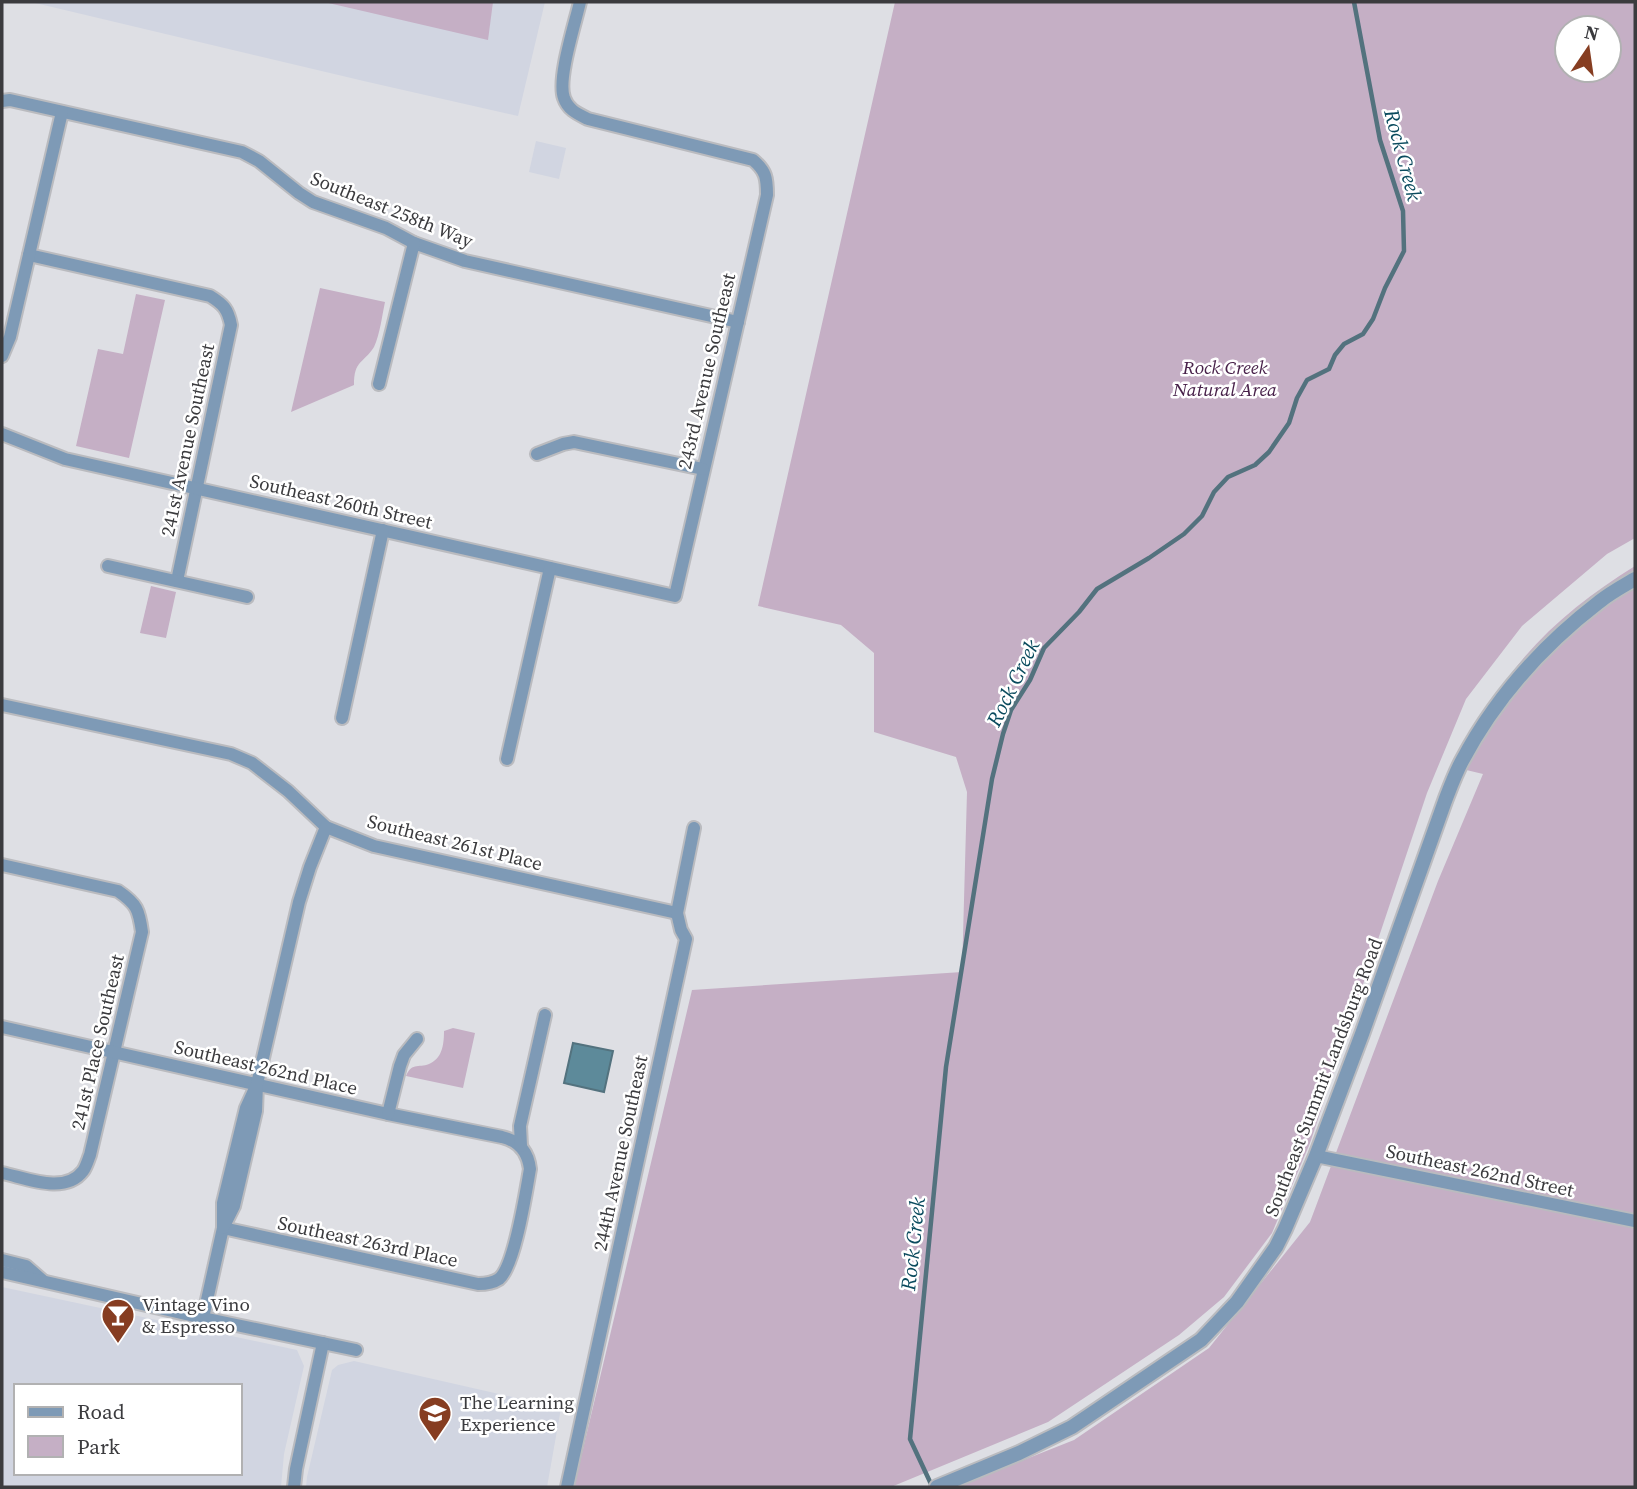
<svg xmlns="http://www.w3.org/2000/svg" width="1637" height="1489" font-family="'Source Serif 4',serif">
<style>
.built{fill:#d1d5e1;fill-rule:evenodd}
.green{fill:#c5afc5;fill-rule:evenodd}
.water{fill:#5d8a9a;stroke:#53727e;stroke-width:2}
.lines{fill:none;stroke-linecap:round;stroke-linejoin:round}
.stream{stroke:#53727e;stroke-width:4.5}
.minor-casing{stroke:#babbbf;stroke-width:16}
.tertiary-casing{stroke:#babbbf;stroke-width:18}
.minor{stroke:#7e9ab6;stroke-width:12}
.tertiary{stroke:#7e9ab6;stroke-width:14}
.labels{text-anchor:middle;stroke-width:5;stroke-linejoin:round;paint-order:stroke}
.street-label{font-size:19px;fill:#3b3b3e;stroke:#fff}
.park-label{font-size:19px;font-style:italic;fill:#472049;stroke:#fff}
.poi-label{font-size:19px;fill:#3b3b3e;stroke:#fff;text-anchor:start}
.water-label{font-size:21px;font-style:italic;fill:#0a4b5e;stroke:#fff}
</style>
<rect width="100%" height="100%" fill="#dedfe4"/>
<g class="built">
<path d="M 31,2 L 545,2 L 518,116 L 368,82 Z"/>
<path d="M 536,141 L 566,148 L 559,179 L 529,172 Z"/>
<path d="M 2,1287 L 297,1350 L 304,1366 L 284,1454 L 281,1487 L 2,1487 ZM 16,1386 L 240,1386 L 240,1473 L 16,1473 Z"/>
<path d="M 354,1361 L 561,1408 L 547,1487 L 306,1487 L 307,1477 L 332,1370 L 338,1365 Z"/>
</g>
<g class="green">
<path d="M 324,2 L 493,2 L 488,40 Z"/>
<path d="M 895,2 L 1635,2 L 1635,538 L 1607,554 L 1522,626 L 1466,699 L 1427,793 L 1310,1143 L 1272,1233 L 1224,1297 L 1179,1335 L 1048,1422 L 891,1487 L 574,1487 L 692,990 L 962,972 L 967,792 L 956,757 L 874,732 L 874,653 L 841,625 L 758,606 ZM 1609,28 L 1609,70 L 1567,70 L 1567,28 Z"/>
<path d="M 320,288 L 385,302 C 382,316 380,334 374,347 C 363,364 354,360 354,385 L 291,412 Z"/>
<path d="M 136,294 L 165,300 L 129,458 L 76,446 L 98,349 L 123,354 Z"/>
<path d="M 1635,566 L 1635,1487 L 955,1487 L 1074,1440 L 1209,1348 L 1310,1222 L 1438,881 L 1483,774 L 1458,768 C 1471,745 1481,719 1495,697 C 1530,641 1580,600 1635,566 Z"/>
<path d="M 151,586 L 176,592 L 166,638 L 140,633 Z"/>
<path d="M 453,1028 L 475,1033 L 463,1088 L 406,1076 C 412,1061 420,1069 431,1063 C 443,1057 444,1042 444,1031 Z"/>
</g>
<path class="water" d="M 573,1043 L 613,1051 L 604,1092 L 564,1083 Z"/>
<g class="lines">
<path class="stream" d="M 931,1484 L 910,1439 L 946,1067 L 992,779 L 1003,734 L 1011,710 L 1030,680 L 1044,648 L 1079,612 L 1097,589 L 1149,558 L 1184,534 L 1202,516 L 1214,492 L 1228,477 L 1255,465 L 1269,452 L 1289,423 L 1297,398 L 1307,380 L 1329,369 L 1335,355 L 1344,344 L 1363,334 L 1373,319 L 1385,288 L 1404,251 L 1403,211 L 1380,140 L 1354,2"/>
<defs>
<g id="minor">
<path d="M 2,101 L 10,100 L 242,152 L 259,161 L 299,193 L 313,202 L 386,228 L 414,243 L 465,261 L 738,322"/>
<path d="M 29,255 L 210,296 C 223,304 228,309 231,325 L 177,581"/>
<path d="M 2,356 L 10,337 L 62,112"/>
<path d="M 379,384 L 414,243"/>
<path d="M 2,434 L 65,459 L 675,596 L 767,195 C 767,178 766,171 753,160 L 588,119 C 578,114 568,110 564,98 C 557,79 575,24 580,2"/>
<path d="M 537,454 L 563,444 L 574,442 L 703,469"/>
<path d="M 108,566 L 247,597"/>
<path d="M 2,705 L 231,754 L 252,763 L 288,791 L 326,827 L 374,846 L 677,913"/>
<path d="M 342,718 L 383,530"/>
<path d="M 507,759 L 550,568"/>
<path d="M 2,865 L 118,891 C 137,904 139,910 142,932 L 90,1155 C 88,1160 86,1167 83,1171 C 65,1195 26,1178 2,1173"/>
<path d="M 2,1027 L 388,1114 L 502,1137 C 519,1141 528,1152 530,1169 C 526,1191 515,1266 499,1279 C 493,1283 485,1284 478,1284 L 223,1228 L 203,1318"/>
<path d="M 257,1084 L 246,1108 L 223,1203 L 223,1228 L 234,1206 L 256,1111 L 257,1084 L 299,902 L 310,867 L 326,827"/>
<path d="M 388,1114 L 400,1066 L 404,1055 L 417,1039"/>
<path d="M 521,1146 L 520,1126 L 545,1015"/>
<path d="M 1316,1156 L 1635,1221"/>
<path d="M 2,1260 L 26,1266 L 42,1280"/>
<path d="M 2,1272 L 203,1318 L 356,1350"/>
<path d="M 294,1487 L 296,1469 L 323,1343"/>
<path d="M 567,1487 L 686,939 L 681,930 L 677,913 L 694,828"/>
</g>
<path id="tertiary" d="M 937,1487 L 1019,1453 L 1072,1427 L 1201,1340 L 1237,1302 L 1276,1247 L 1285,1229 L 1316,1156 L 1362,1034 L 1445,801 C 1450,788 1455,774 1462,761 C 1495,699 1543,645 1599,602 C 1610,593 1623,586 1635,579"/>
</defs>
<use href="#minor" class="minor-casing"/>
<use href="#tertiary" class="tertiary-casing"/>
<use href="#minor" class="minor"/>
<use href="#tertiary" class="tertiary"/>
</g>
<defs>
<symbol id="bar-pin" viewBox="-11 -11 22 30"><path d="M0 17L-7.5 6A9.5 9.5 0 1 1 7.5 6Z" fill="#863d21" stroke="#fff"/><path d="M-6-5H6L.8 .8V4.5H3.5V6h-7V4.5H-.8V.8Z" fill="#fff"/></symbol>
<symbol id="school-pin" viewBox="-11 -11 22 30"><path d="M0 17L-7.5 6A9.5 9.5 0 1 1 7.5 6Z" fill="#863d21" stroke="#fff"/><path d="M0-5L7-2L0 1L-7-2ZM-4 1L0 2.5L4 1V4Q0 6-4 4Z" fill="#fff"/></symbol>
</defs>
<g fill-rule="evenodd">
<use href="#bar-pin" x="99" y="1296" width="38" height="52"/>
<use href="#school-pin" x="416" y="1394" width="38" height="52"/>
</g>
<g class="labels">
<g class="street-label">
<text transform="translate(392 209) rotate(22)" y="7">Southeast 258th Way</text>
<text transform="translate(706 371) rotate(-77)" y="7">243rd Avenue Southeast</text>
<text transform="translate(187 440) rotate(-78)" y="7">241st Avenue Southeast</text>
<text transform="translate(341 501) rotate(13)" y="7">Southeast 260th Street</text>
<text transform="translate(455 842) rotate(14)" y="7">Southeast 261st Place</text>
<text transform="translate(97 1042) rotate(-77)" y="7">241st Place Southeast</text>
<text transform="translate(266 1067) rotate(13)" y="7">Southeast 262nd Place</text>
<text transform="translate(1323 1077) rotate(-69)" y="7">Southeast Summit Landsburg Road</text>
<text transform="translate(620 1153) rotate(-78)" y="7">244th Avenue Southeast</text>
<text transform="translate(1480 1170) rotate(12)" y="7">Southeast 262nd Street</text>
<text transform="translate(368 1241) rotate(12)" y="7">Southeast 263rd Place</text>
</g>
<g class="park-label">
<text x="1225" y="374">Rock Creek<tspan x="1225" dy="22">Natural Area</tspan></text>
</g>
<g class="poi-label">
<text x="142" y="1311">Vintage Vino<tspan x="142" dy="22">&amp; Espresso</tspan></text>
<text x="460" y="1409">The Learning<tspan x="460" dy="22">Experience</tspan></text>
</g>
<g class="water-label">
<text transform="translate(1403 155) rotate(75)" y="7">Rock Creek</text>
<text transform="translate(1013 683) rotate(-64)" y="7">Rock Creek</text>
<text transform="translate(913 1244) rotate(-84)" y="7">Rock Creek</text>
</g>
</g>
<rect width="1637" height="1489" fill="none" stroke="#3b3b3e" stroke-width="7"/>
<rect x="14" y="1384" width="228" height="91" fill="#ffffff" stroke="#b1b1b2" stroke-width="2"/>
<rect x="28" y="1407" width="35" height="10" fill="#7e9ab6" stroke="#b1b1b2" stroke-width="2"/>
<text x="77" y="1419" font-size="21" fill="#3b3b3e">Road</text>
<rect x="28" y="1436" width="35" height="21" fill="#c5afc5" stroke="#b1b1b2" stroke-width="2"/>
<text x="77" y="1454" font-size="21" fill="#3b3b3e">Park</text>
<g transform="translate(1588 49) rotate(13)"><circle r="33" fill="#ffffff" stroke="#b1b1b2" stroke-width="2"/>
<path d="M0-5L12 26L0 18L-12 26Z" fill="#863d21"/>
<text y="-10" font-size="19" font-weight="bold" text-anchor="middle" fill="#3b3b3e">N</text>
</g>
</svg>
